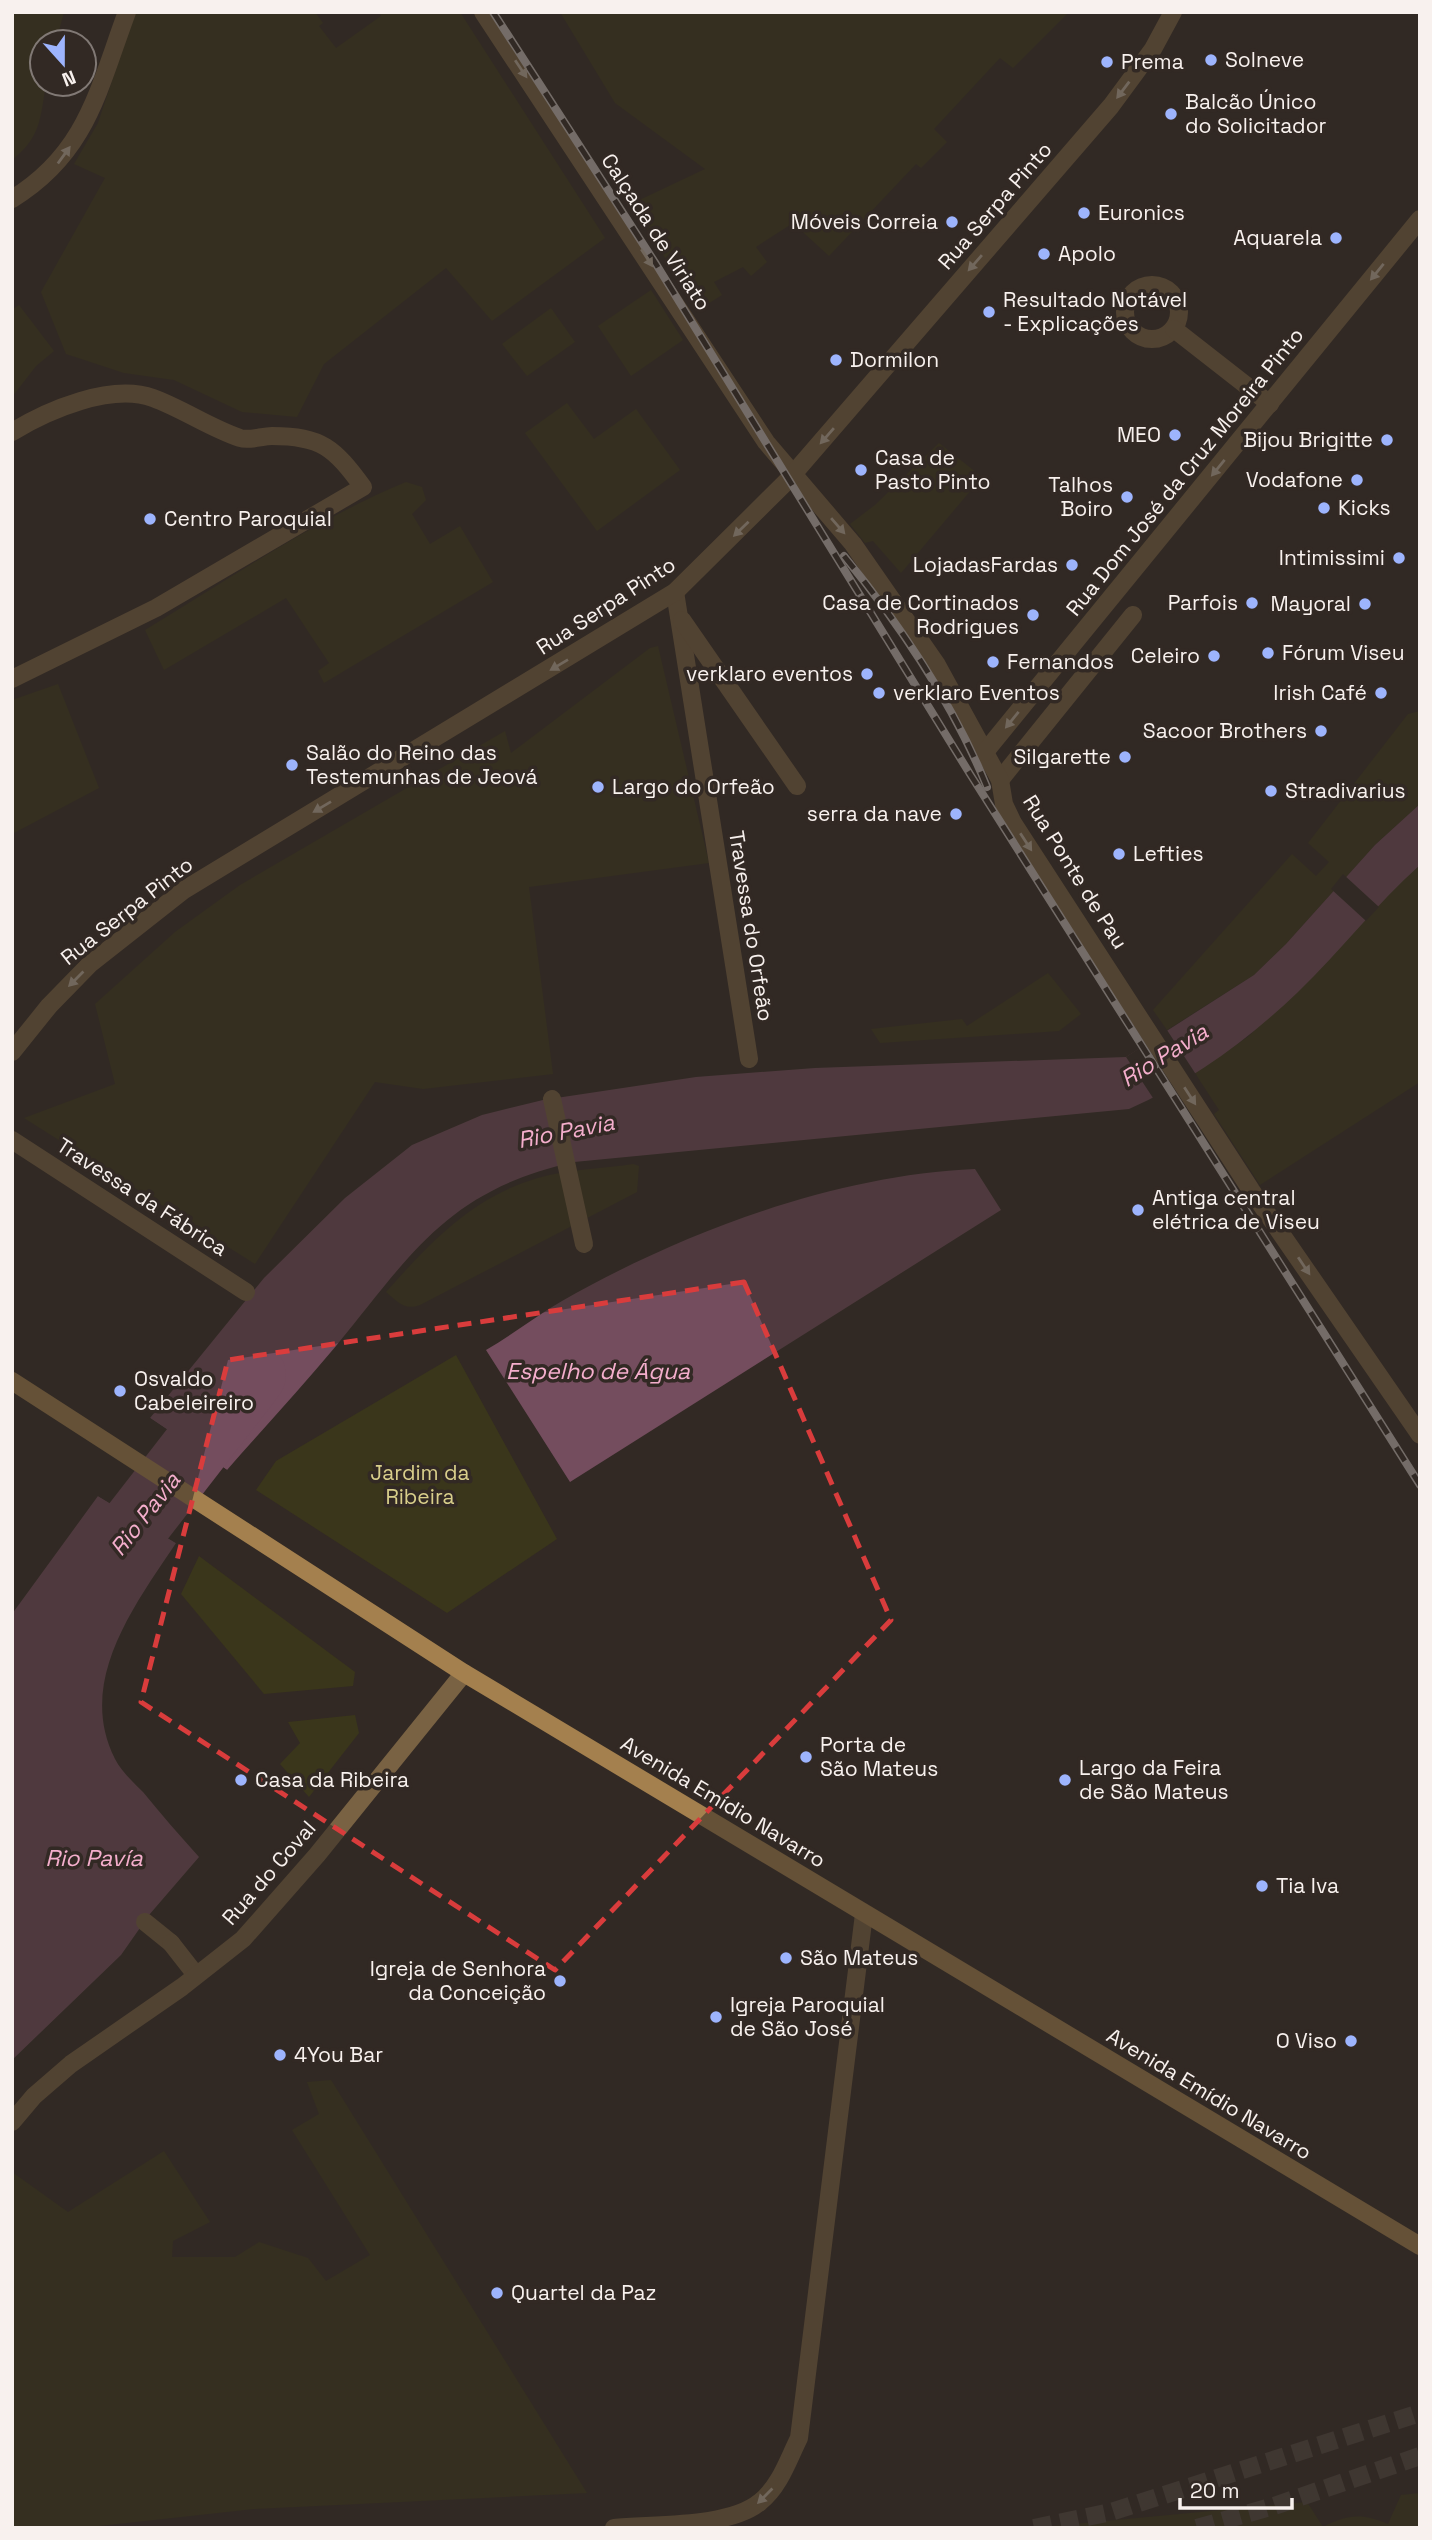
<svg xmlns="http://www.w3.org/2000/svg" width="1432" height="2540" font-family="'Space Grotesk',sans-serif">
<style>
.green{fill:#3a361b}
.water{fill:#744d5e}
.pier{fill:#322924}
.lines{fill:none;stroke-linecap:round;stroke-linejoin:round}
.river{stroke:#744d5e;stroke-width:68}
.primary-tunnel{stroke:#504742;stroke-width:18;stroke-dasharray:18 9;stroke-linecap:butt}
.service{stroke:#796243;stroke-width:18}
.pedestrian{stroke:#796243;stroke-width:18}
.minor{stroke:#796243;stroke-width:18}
.tertiary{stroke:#796243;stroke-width:18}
.secondary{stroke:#a4804e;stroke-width:18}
.rail-casing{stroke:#c5bdba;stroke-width:8}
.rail{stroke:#322924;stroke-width:5;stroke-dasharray:16;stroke-linecap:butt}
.oneway{fill:#bfb1a1}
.marked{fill:none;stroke:#d93c3c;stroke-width:5;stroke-dasharray:14 9;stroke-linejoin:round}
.poi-dot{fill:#9db4fd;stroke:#322924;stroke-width:2.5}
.labels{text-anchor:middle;stroke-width:7;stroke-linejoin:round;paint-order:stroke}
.poi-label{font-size:21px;fill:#f8f1ee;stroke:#322924;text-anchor:start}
.street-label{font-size:21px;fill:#f8f1ee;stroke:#322924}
.park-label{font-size:21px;fill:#d9cf8b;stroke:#322924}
.water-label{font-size:23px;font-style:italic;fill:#f4aecc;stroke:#322924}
</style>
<rect width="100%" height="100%" fill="#322924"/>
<g class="green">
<path d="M 12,12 L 64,12 L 56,42 L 42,42 L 42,84 L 46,84 C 40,119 41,137 12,160 Z"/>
<path d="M 135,12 L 315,12 L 323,23 L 319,26 L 336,48 L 381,16 L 379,12 L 460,12 L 605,238 L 492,321 L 446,268 L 324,364 L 297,417 L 242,412 L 174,380 L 124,373 L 66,354 L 41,292 L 105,178 L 74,164 L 98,123 Z"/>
<path d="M 560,12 L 1069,12 L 1013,68 L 1000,58 L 934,129 L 947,142 L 921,168 L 916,164 L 829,256 L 793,223 L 756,247 L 767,262 L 751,276 L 743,267 L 714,282 L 722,295 L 698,310 L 631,204 L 705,169 L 615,103 Z"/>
<path d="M 651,290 L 683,340 L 631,376 L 598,326 Z"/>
<path d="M 19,305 L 54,351 L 36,366 L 12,397 L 12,310 Z"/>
<path d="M 551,308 L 575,342 L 527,376 L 502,344 Z"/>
<path d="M 567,403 L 594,439 L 636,409 L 680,470 L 597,531 L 525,433 Z"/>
<path d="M 939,443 L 982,477 L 901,573 L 873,541 L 865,543 L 850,524 L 875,505 Z"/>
<path d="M 406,482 L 422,487 L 426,500 L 412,514 L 430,544 L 460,526 L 493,582 L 324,683 L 318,671 L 329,663 L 286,598 L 164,670 L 145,630 C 230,579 314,520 406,482 Z"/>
<path d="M 658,646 L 709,863 L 529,887 L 553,1074 L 423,1089 L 375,1082 L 255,1264 L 24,1118 L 115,1084 L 95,1004 L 175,932 L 240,885 L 505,731 L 511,753 L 650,648 Z"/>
<path d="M 58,684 L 99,788 L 12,834 L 12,700 Z"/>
<path d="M 1420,711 L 1420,804 L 1375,845 L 1286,944 L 1254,975 L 1167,1030 L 1153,1010 L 1292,854 L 1316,876 L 1329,862 L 1308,843 L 1408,714 Z"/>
<path d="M 1420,865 L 1420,1082 L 1260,1185 L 1214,1114 L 1219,1110 L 1195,1073 L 1249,1036 L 1383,897 Z"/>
<path d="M 1048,973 L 1081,1014 L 1059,1031 L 880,1043 L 871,1029 L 962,1019 L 967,1026 Z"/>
<path d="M 633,1164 L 639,1166 L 637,1192 L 420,1305 C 404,1311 397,1301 386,1292 C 430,1243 472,1197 538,1178 C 568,1169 602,1169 633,1164 Z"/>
<path d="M 456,1355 L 557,1539 L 447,1613 L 256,1490 L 276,1461 Z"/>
<path d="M 199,1556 L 355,1672 L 353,1686 L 264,1694 L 181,1594 Z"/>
<path d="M 355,1715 L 359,1733 L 309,1797 L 280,1764 L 300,1743 L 288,1722 Z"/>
<path d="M 331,2080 L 587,2493 L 254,2509 L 81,2528 L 12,2528 L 12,2172 L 68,2212 L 164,2151 L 210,2222 L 173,2241 L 172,2257 L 235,2257 L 259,2242 L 308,2258 L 326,2281 L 370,2255 L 292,2130 L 319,2114 L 307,2082 Z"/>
<path d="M 1420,2493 L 1420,2528 L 1032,2528 L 1307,2502 L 1323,2527 C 1347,2514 1363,2513 1388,2524 L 1401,2495 Z"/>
</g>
<g class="water">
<path d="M 1420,804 L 1420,865 C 1376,904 1341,951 1298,992 C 1249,1039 1192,1081 1129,1109 L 574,1162 C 448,1190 412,1253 336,1346 C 301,1388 263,1429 227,1470 L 150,1418 L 264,1278 L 345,1198 L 412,1145 L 482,1115 L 543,1100 L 696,1077 L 815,1068 L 1126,1057 L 1254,975 L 1286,944 L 1375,845 Z"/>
<path d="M 975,1169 L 1001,1210 L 570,1482 L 486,1350 C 512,1335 536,1316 562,1301 C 683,1232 835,1175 975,1169 Z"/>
<path d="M 98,1496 L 176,1543 C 134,1606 76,1682 115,1759 C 121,1771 133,1782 143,1792 C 161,1814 180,1836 199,1857 L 149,1915 L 121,1955 L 12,2060 L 12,1614 Z"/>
</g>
<g class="pier">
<path d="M 1343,874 L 1379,907 L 1366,921 L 1331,889 Z"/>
<path d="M 1167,1030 L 1197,1076 L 1155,1101 L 1126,1057 Z"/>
<path d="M 150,1418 L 227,1470 L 225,1473 L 148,1421 Z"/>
<path d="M 100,1493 L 177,1540 L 176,1543 L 98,1496 Z"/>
</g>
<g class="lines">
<path class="river" d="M 85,1598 L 110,1558 L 252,1375"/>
<g class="primary-tunnel">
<path d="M 1034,2528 L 1111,2512 L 1420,2413"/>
<path d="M 1197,2528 L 1274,2506 L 1420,2456"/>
</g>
<g class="service">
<path d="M 12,432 C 48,410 111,383 153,398 C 183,409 210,428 240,438 C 250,441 262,436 272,436 C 322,436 334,448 363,487 L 156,608 L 12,679"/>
<path d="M 1000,780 L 1133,615"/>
<path d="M 145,1922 L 171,1943"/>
<path d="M 614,2528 C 654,2524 729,2528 760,2502 C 780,2486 788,2460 799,2438 L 864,1914"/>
</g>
<path class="pedestrian" d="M 552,1099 L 584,1244"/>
<g class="minor">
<path d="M 483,12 L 766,442 L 853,544 L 937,665 L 1000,780 L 1004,804 L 1013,823 L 1251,1190 L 1420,1435"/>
<path d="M 12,199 C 87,153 98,90 127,12"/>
<circle cx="1152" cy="312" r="27"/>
<path d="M 1174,329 L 1270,404"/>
<path d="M 675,592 L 749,1059"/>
<path d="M 682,620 L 797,786"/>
<path d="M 985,752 L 1420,219"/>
<path d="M 12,1140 L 246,1292"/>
<path d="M 171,1943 L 196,1975"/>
<path d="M 12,2122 L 34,2096 L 71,2064 L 182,1987 L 243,1939 L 317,1855 L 464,1673"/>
</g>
<path class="tertiary" d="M 12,1052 L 49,1006 L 90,964 L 184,890 L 675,592 L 788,480 L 1111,106 L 1153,49 L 1173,12"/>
<path class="secondary" d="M 12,1381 L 464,1673 L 1420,2246"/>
<defs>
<g id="rail">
<path d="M 493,12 L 656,264 L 970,774 L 1420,1485"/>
<path d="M 844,556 C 901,626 953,703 987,787"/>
</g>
</defs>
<use href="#rail" class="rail-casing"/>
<use href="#rail" class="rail"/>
</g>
<defs><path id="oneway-solid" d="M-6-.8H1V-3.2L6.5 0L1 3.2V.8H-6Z" transform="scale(1.75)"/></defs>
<g class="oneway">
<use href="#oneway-solid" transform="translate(521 69) rotate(56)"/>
<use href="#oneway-solid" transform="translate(1123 90) rotate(127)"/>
<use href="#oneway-solid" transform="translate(64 155) rotate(-54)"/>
<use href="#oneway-solid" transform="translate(647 258) rotate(57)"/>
<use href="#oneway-solid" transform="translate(975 263) rotate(131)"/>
<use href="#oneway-solid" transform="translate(1377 272) rotate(129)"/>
<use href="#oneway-solid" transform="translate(827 436) rotate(131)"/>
<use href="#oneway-solid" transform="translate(1218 468) rotate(129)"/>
<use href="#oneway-solid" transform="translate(838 526) rotate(49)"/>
<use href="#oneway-solid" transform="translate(741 529) rotate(136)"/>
<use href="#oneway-solid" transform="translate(559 665) rotate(149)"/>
<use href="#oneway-solid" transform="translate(1012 720) rotate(129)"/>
<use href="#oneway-solid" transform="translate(322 807) rotate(149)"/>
<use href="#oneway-solid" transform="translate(1026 842) rotate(57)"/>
<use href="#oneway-solid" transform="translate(76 979) rotate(135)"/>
<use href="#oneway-solid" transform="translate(1190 1096) rotate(57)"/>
<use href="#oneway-solid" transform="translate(1304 1266) rotate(56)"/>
<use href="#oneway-solid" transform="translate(765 2496) rotate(135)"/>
</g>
<path d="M0 0H1432V2540H0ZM 744,1282 L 891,1620 L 555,1970 L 141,1702 L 228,1360 Z" fill="#322924" fill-opacity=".55" fill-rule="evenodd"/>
<path class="marked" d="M 744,1282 L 891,1620 L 555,1970 L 141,1702 L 228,1360 Z"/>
<g class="poi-dot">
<circle cx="1211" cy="60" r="7"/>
<circle cx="1107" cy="62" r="7"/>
<circle cx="1171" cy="114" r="7"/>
<circle cx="1084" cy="213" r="7"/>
<circle cx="952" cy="222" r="7"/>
<circle cx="1336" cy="238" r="7"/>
<circle cx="1044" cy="254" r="7"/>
<circle cx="989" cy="312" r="7"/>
<circle cx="836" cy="360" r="7"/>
<circle cx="1175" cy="435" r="7"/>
<circle cx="1387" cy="440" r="7"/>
<circle cx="861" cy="470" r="7"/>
<circle cx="1357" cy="480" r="7"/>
<circle cx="1127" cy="497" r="7"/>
<circle cx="1324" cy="508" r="7"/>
<circle cx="150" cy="519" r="7"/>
<circle cx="1399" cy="558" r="7"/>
<circle cx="1072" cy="565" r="7"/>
<circle cx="1252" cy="603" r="7"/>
<circle cx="1365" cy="604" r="7"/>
<circle cx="1033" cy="615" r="7"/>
<circle cx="1268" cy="653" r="7"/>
<circle cx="1214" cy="656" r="7"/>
<circle cx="993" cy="662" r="7"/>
<circle cx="867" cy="674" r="7"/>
<circle cx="879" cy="693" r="7"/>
<circle cx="1381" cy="693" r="7"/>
<circle cx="1321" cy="731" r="7"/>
<circle cx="1125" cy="757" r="7"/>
<circle cx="292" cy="765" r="7"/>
<circle cx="598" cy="787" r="7"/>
<circle cx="1271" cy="791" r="7"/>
<circle cx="956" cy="814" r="7"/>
<circle cx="1119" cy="854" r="7"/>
<circle cx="1138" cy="1210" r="7"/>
<circle cx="120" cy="1391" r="7"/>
<circle cx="806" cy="1757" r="7"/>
<circle cx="241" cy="1780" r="7"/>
<circle cx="1065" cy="1780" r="7"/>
<circle cx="1262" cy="1886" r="7"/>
<circle cx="786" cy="1958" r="7"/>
<circle cx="560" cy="1981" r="7"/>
<circle cx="716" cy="2017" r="7"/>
<circle cx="1351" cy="2041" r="7"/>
<circle cx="280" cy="2055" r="7"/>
<circle cx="497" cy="2293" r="7"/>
</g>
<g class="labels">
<g class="poi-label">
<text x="1225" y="67">Solneve</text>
<text x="1121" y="69">Prema</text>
<text x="1185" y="109">Balcão Único<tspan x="1185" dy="24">do Solicitador</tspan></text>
<text x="1098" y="220">Euronics</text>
<text x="938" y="229" text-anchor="end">Móveis Correia</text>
<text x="1322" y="245" text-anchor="end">Aquarela</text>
<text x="1058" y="261">Apolo</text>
<text x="1003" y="307">Resultado Notável<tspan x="1003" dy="24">- Explicações</tspan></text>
<text x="850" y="367">Dormilon</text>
<text x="1161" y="442" text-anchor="end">MEO</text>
<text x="1373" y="447" text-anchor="end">Bijou Brigitte</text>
<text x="875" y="465">Casa de<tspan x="875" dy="24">Pasto Pinto</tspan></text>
<text x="1343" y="487" text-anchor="end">Vodafone</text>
<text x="1113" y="492" text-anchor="end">Talhos<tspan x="1113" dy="24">Boiro</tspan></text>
<text x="1338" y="515">Kicks</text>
<text x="164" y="526">Centro Paroquial</text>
<text x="1385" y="565" text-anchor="end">Intimissimi</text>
<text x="1058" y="572" text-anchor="end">LojadasFardas</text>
<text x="1019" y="610" text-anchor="end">Casa de Cortinados<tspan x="1019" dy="24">Rodrigues</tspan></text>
<text x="1238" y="610" text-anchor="end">Parfois</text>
<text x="1351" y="611" text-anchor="end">Mayoral</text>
<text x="1282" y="660">Fórum Viseu</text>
<text x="1200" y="663" text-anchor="end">Celeiro</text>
<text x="1007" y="669">Fernandos</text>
<text x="853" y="681" text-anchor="end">verklaro eventos</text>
<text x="893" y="700">verklaro Eventos</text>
<text x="1367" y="700" text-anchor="end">Irish Café</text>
<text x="1307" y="738" text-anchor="end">Sacoor Brothers</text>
<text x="306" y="760">Salão do Reino das<tspan x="306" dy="24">Testemunhas de Jeová</tspan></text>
<text x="1111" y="764" text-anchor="end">Silgarette</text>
<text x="612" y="794">Largo do Orfeão</text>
<text x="1285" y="798">Stradivarius</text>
<text x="942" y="821" text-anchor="end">serra da nave</text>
<text x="1133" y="861">Lefties</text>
<text x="1152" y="1205">Antiga central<tspan x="1152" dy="24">elétrica de Viseu</tspan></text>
<text x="134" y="1386">Osvaldo<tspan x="134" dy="24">Cabeleireiro</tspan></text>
<text x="820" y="1752">Porta de<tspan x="820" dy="24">São Mateus</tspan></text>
<text x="1079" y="1775">Largo da Feira<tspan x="1079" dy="24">de São Mateus</tspan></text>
<text x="255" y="1787">Casa da Ribeira</text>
<text x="1276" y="1893">Tia Iva</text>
<text x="800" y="1965">São Mateus</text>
<text x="546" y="1976" text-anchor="end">Igreja de Senhora<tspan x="546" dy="24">da Conceição</tspan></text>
<text x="730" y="2012">Igreja Paroquial<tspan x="730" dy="24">de São José</tspan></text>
<text x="1337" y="2048" text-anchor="end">O Viso</text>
<text x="294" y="2062">4You Bar</text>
<text x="511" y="2300">Quartel da Paz</text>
</g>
<g class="street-label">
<text transform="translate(995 206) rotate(-49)" y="7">Rua Serpa Pinto</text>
<text transform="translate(656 232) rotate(57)" y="7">Calçada de Viriato</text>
<text transform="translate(1185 472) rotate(-51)" y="7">Rua Dom José da Cruz Moreira Pinto</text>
<text transform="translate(606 606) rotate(-33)" y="7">Rua Serpa Pinto</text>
<text transform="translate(1075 872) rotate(58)" y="7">Rua Ponte de Pau</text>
<text transform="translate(127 911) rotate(-38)" y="7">Rua Serpa Pinto</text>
<text transform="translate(751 926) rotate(81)" y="7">Travessa do Orfeão</text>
<text transform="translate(142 1197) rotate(33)" y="7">Travessa da Fábrica</text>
<text transform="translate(723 1802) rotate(31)" y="7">Avenida Emídio Navarro</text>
<text transform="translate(269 1873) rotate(-49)" y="7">Rua do Coval</text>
<text transform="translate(1209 2094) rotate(31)" y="7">Avenida Emídio Navarro</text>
</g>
<g class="park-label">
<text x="420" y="1480">Jardim da<tspan x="420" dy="24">Ribeira</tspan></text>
</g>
<g class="water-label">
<text transform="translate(1164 1055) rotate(-32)" y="8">Rio Pavia</text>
<text transform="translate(566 1131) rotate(-11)" y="8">Rio Pavia</text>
<text x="598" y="1379">Espelho de Água</text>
<text transform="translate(145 1514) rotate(-52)" y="8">Rio Pavia</text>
<text x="94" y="1866">Rio Pavía</text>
</g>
</g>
<rect width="1432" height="2540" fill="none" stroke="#f8f1ee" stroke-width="28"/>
<g transform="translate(63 63) rotate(159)"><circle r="33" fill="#322924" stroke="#817975" stroke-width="2"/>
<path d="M0-5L12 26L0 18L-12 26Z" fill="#9db4fd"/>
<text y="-10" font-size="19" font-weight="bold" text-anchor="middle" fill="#f8f1ee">N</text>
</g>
<path d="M1180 2498v10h112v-10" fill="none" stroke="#f8f1ee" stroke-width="3.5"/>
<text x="1190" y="2498" font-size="21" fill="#f8f1ee" stroke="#322924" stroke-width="5" paint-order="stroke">20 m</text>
</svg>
